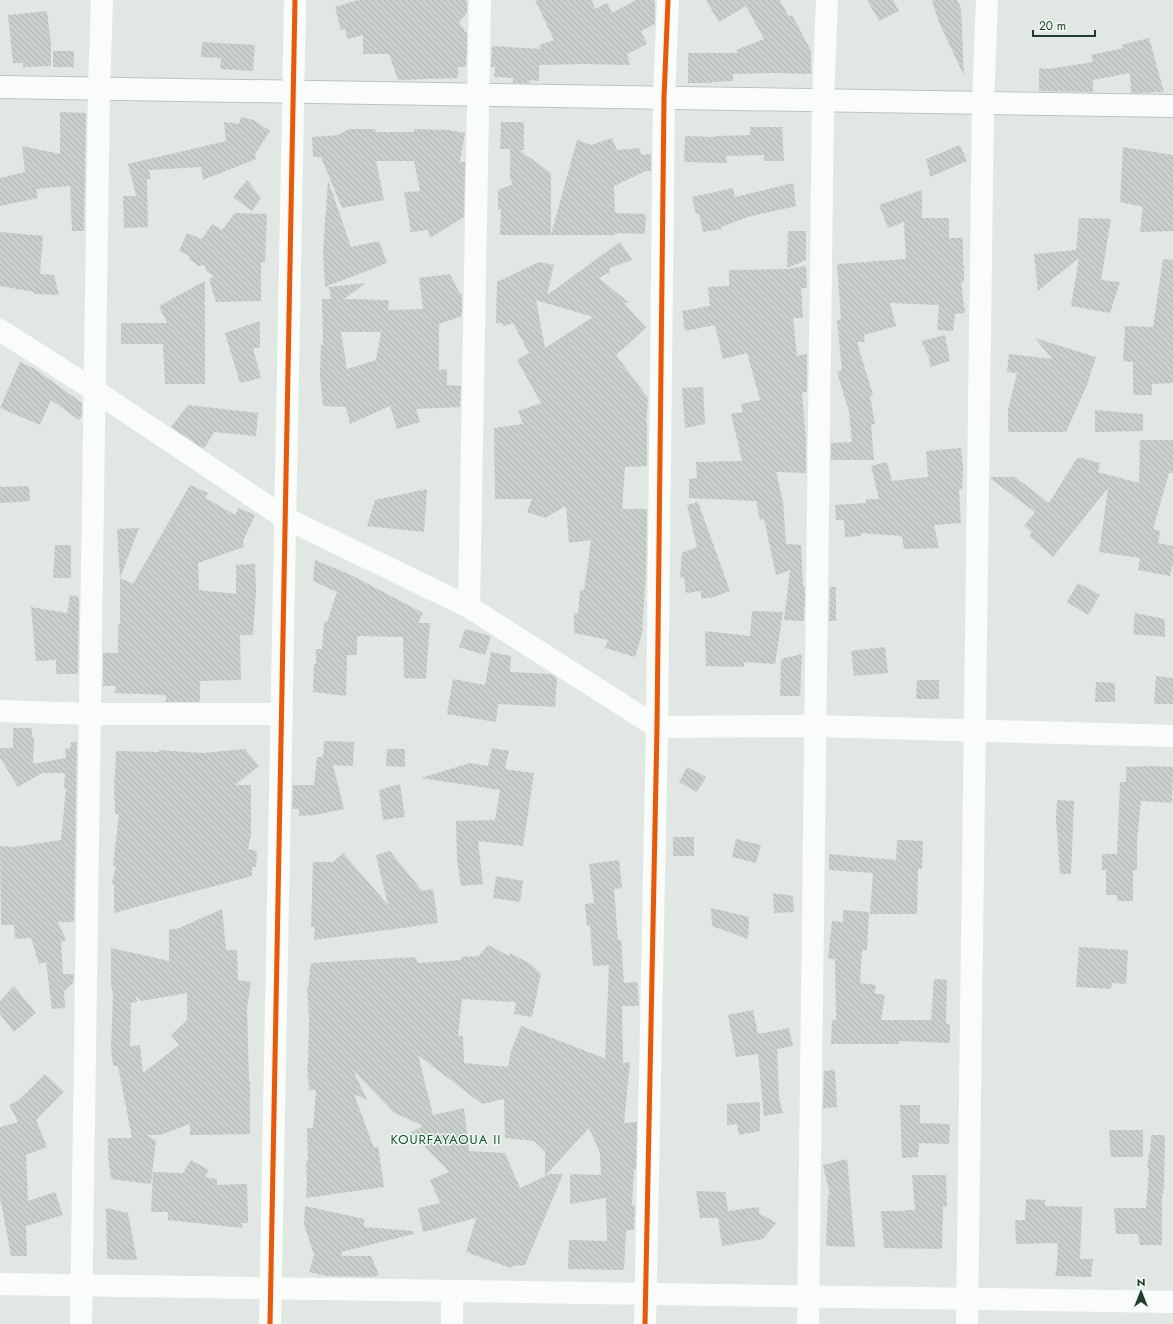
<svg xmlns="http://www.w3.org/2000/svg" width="1173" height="1324" font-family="Jost,sans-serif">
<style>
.building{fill:url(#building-back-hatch);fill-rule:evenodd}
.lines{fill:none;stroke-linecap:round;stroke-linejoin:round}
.secondary-casing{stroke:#bbc5bf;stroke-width:24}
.street{stroke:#fafcfb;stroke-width:22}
.secondary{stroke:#fafcfb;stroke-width:22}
.cycleway-casing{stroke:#eff8f1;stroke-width:8}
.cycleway{stroke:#e8590c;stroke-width:5}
.labels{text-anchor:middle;stroke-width:3;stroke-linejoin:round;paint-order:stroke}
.neighbourhood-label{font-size:13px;letter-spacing:1px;fill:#195037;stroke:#eff8f1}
</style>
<defs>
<pattern id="building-back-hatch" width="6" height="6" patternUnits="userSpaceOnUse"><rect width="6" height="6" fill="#c9cfcb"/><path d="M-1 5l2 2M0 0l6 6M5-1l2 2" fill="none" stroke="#acb3af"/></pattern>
</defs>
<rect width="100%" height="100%" fill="#e1e8e4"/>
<g class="building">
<path d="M 358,0 L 466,0 L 467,3 L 467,13 L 459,22 L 467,34 L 467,43 L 464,44 L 467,44 L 466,67 L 458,67 L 458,78 L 398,80 L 389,54 L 363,54 L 363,35 L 348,39 L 345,29 L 341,30 L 335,7 Z"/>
<path d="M 535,0 L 592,0 L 595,9 L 607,3 L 612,13 L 636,0 L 654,0 L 655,3 L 655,24 L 641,31 L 647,44 L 627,54 L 630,65 L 584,64 L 539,65 L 539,81 L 530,80 L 530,83 L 513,83 L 513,78 L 494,77 L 495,67 L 491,67 L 492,46 L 541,49 L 539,45 L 554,40 Z"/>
<path d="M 706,0 L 780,0 L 789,17 L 792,15 L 811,51 L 811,74 L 776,73 L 733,74 L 733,81 L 712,82 L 712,83 L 688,83 L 688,53 L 738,53 L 736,50 L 764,39 L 746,6 L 719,22 Z"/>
<path d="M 867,0 L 893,0 L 899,11 L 879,21 Z"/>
<path d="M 932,0 L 957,0 L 961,8 L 964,75 L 964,76 L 938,20 Z"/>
<path d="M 47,11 L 51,44 L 51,66 L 23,67 L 23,63 L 13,63 L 8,15 Z"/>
<path d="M 1149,38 L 1164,92 L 1131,93 L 1130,73 L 1093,80 L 1093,92 L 1039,91 L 1039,68 L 1049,69 L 1093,62 L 1091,55 L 1123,48 L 1122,45 Z"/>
<path d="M 202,42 L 255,45 L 253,71 L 220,69 L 221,58 L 201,57 Z"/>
<rect x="53" y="51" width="21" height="16"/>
<path d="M 60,112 L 86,113 L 84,231 L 72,231 L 70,186 L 36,189 L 38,198 L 0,206 L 0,178 L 25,172 L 22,146 L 60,154 Z"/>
<path d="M 241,117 L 254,120 L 270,131 L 255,154 L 256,159 L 203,180 L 201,167 L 149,170 L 151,179 L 147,179 L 148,227 L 124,228 L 123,196 L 136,196 L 128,164 L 226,141 L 224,122 L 239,124 Z"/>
<path d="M 501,122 L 524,122 L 524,150 L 519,150 L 551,173 L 551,235 L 577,140 L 591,145 L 612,138 L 617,150 L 640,148 L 641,155 L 651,154 L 651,171 L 646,171 L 614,186 L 615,213 L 646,214 L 645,234 L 614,233 L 616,235 L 500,235 L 501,209 L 498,210 L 498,190 L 513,184 L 510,178 L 510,149 L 500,149 Z"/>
<path d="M 750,127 L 782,127 L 784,161 L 764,161 L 764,155 L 726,156 L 727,163 L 684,162 L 685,136 L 715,137 L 715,136 L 750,135 Z"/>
<path d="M 349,129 L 375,129 L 376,132 L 414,132 L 414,129 L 449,130 L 465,133 L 460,162 L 465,162 L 464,217 L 430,238 L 428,230 L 411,232 L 404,192 L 420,191 L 414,161 L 376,161 L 384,200 L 342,208 L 321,157 L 313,157 L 312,137 L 338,135 Z"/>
<path d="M 960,145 L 967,161 L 930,177 L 926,159 Z"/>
<path d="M 1123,147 L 1173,155 L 1173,231 L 1140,232 L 1143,207 L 1120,202 Z"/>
<path d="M 247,180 L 261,198 L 252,211 L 233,197 Z"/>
<path d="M 328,180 L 351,247 L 379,241 L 387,263 L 325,287 L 323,251 Z"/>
<path d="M 793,183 L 796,206 L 748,217 L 721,227 L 722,229 L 703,232 L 699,213 L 696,214 L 692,197 L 733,188 L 735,197 Z"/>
<path d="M 922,190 L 922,218 L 949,218 L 949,238 L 963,238 L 963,265 L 964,265 L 964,282 L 961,282 L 965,313 L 955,314 L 953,331 L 937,330 L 939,305 L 890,303 L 896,326 L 864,335 L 865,342 L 857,342 L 873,395 L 870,396 L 875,424 L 871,425 L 874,460 L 831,460 L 831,443 L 852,442 L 849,412 L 837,372 L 842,370 L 837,320 L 841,320 L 837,264 L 906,259 L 904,222 L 888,228 L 879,205 Z"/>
<path d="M 235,213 L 267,214 L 265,262 L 261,262 L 261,301 L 216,302 L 209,279 L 214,276 L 207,272 L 205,265 L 199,266 L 189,259 L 190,256 L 179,251 L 187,233 L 202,239 L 212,224 L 222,230 Z"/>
<path d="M 1079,218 L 1111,219 L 1101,280 L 1120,282 L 1110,313 L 1071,306 L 1079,258 L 1038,291 L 1034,254 L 1076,250 Z"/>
<path d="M 788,231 L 806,231 L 806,260 L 787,268 Z"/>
<path d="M 0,232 L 43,236 L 40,274 L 54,275 L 59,295 L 34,294 L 34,292 L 0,286 Z"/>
<path d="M 620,242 L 632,260 L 610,268 L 610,272 L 599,278 L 629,303 L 624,303 L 646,328 L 616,355 L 648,398 L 646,424 L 647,423 L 647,466 L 625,467 L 622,509 L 647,509 L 646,574 L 642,630 L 643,630 L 635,657 L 605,648 L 608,640 L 574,633 L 574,613 L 578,614 L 580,590 L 584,590 L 591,540 L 569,543 L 566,506 L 545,518 L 527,512 L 532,499 L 495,499 L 494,428 L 523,424 L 518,411 L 541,403 L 517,360 L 529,353 L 513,323 L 504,326 L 502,323 L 496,323 L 497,282 L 539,262 L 554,265 L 547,295 ZM 536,300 L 539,301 L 593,317 L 545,348 Z"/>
<path d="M 1163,259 L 1173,260 L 1173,383 L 1152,384 L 1152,395 L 1133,395 L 1133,362 L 1123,361 L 1125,326 L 1153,327 Z"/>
<path d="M 806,266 L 807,288 L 801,288 L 803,318 L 793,318 L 797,356 L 807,354 L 807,392 L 802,392 L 806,441 L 806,473 L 776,472 L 783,502 L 786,544 L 801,545 L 803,587 L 805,587 L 804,621 L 784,620 L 790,570 L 776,575 L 764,519 L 760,520 L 756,501 L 689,498 L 689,479 L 697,478 L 696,462 L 742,461 L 731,414 L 743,412 L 741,404 L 760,400 L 747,353 L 723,359 L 715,325 L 685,331 L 682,311 L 710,306 L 708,287 L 729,286 L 729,270 L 787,269 Z"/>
<path d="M 450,274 L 460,294 L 462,293 L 462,316 L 439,324 L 439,370 L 447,369 L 447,385 L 461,386 L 460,407 L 416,409 L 420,422 L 397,429 L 390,406 L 350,424 L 346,407 L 323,406 L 320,376 L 321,344 L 323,345 L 322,299 L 331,299 L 329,287 L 366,283 L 344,299 L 389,300 L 388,310 L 423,309 L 419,278 ZM 341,332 L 381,332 L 376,360 L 347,369 Z"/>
<path d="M 205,281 L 205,302 L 204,302 L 205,307 L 205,384 L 165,384 L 163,347 L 164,344 L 121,344 L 121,323 L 167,323 L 159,306 Z"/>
<path d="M 260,321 L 260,348 L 253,348 L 261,378 L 240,383 L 225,333 Z"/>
<path d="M 945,335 L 950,361 L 930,367 L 929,357 L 921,341 Z"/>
<path d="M 1035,338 L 1096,357 L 1087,385 L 1066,432 L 1008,432 L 1008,410 L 1017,373 L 1007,372 L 1009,354 L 1052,359 Z"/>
<path d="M 20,362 L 35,369 L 82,403 L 82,415 L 79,420 L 51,400 L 40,425 L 0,408 Z"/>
<path d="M 703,387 L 705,424 L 685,428 L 682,388 Z"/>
<path d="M 188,405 L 258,413 L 256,436 L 214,432 L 204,449 L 171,427 Z"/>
<path d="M 1095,410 L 1143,414 L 1143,431 L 1095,432 Z"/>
<path d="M 1140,440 L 1173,440 L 1173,473 L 1169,473 L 1153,529 L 1160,531 L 1158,543 L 1173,546 L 1173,563 L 1170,576 L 1138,570 L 1140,558 L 1099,552 L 1108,488 L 1053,557 L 1029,536 L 1032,532 L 1024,526 L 1035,512 L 991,479 L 991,477 L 1015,477 L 1049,503 L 1077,458 L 1082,458 L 1100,463 L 1098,472 L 1139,483 Z"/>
<path d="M 961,448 L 963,467 L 962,489 L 959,490 L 961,523 L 934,525 L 939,548 L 904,549 L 902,536 L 861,533 L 861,536 L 845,537 L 844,520 L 836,520 L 835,505 L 866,503 L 866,499 L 879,499 L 871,466 L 887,462 L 892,481 L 928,477 L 926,451 Z"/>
<path d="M 190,485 L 208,493 L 205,498 L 235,515 L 239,508 L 255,515 L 243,541 L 244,547 L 198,563 L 199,590 L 236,594 L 236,565 L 255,564 L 256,591 L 253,635 L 240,635 L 241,680 L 200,681 L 200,702 L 166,702 L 166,695 L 115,693 L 116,686 L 103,686 L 103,653 L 118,653 L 118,624 L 120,624 L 120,578 L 133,584 Z"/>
<path d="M 29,486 L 30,501 L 0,503 L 0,487 Z"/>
<path d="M 427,489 L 424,532 L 367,526 L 375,500 Z"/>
<path d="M 698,502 L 730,591 L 714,597 L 701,599 L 701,591 L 686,593 L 684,577 L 680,578 L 682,553 L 697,547 L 687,505 Z"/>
<path d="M 139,528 L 120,578 L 117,529 Z"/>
<path d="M 55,545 L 71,545 L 71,578 L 53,578 Z"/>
<path d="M 315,560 L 351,575 L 423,613 L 418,623 L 430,623 L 426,679 L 404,678 L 403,637 L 357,636 L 357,655 L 347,655 L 346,696 L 313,692 L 314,664 L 316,664 L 316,649 L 322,649 L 324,622 L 327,622 L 337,592 L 313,581 Z"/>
<path d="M 1078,583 L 1100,595 L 1088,615 L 1067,602 Z"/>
<path d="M 830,587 L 836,587 L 836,621 L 829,621 Z"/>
<path d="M 70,595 L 79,597 L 78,674 L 56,674 L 56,660 L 36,661 L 31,607 L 67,613 Z"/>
<path d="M 752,611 L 783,612 L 775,664 L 744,662 L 744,667 L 706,666 L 705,631 L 750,636 Z"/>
<path d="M 1135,613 L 1165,619 L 1165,637 L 1133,634 Z"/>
<path d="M 465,629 L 491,636 L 485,655 L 459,647 Z"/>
<path d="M 885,647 L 888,673 L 854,676 L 851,651 Z"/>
<path d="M 491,652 L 511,656 L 510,672 L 551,674 L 557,678 L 555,707 L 498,704 L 496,722 L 447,714 L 453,679 L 485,685 Z"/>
<path d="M 802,654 L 800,696 L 780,696 L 781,659 Z"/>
<path d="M 1156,676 L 1173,678 L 1173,704 L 1154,704 Z"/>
<path d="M 917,680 L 939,680 L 939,699 L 916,699 Z"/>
<path d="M 1096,682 L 1115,683 L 1115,702 L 1095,702 Z"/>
<path d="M 13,728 L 32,728 L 32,737 L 34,737 L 33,764 L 66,758 L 65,749 L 70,748 L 71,742 L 77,742 L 74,922 L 58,922 L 66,940 L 61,942 L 63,974 L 74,974 L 73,983 L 64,991 L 65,1008 L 52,1009 L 46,962 L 39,964 L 31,938 L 15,939 L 14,925 L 1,925 L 0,846 L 14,847 L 61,840 L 66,789 L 64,789 L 65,773 L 42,773 L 18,787 L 0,758 L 0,748 L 13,748 Z"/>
<path d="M 324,741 L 354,742 L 353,766 L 333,765 L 344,809 L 315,815 L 299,816 L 299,809 L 292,809 L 293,785 L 314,785 L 317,757 L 323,757 Z"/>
<path d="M 492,748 L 509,751 L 505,769 L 534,773 L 523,846 L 478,841 L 483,884 L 461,886 L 457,859 L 456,821 L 495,820 L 500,790 L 421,778 L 470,763 L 488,766 Z"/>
<path d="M 245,749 L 259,766 L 235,785 L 251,785 L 251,834 L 248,849 L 257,851 L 256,867 L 252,867 L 252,876 L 114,913 L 114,884 L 112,883 L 116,866 L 113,866 L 119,814 L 115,814 L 114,778 L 115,778 L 116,751 L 159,752 L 159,750 L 203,753 Z"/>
<path d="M 387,749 L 405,749 L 405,767 L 386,766 Z"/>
<path d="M 1152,766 L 1173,767 L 1172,803 L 1141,801 L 1137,840 L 1137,870 L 1133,870 L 1133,901 L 1117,901 L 1117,895 L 1106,895 L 1106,870 L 1102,870 L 1102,854 L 1117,854 L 1120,782 L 1126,782 L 1126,767 Z"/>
<path d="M 687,767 L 706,777 L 697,792 L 679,782 Z"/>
<path d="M 400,784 L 405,817 L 383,820 L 379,790 Z"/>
<path d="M 1057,800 L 1074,801 L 1071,874 L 1060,874 L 1056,819 Z"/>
<rect x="673" y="837" width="21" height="19"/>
<path d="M 736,839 L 761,845 L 756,863 L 732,857 Z"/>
<path d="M 897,840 L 923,841 L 922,869 L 918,869 L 917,914 L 870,914 L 873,873 L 829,870 L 829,854 L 896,860 Z"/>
<path d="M 390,851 L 422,891 L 433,889 L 438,923 L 314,940 L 315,927 L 311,927 L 313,862 L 333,862 L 343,853 L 388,905 L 376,855 Z"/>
<path d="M 619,860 L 622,888 L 614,889 L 618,940 L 621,940 L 624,983 L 637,982 L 639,1004 L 639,1006 L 622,1006 L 623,1063 L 630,1062 L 624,1123 L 637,1122 L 636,1169 L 634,1169 L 632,1205 L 635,1205 L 634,1230 L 626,1230 L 624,1270 L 568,1269 L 569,1240 L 607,1241 L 606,1198 L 570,1204 L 570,1174 L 601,1175 L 600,1153 L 589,1128 L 545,1176 L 545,1151 L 534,1141 L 505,1138 L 504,1099 L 482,1104 L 418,1055 L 433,1115 L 464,1108 L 469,1151 L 505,1153 L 520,1188 L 550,1174 L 563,1174 L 525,1265 L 512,1266 L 511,1268 L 466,1252 L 476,1218 L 423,1232 L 418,1208 L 440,1203 L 430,1180 L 449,1172 L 411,1132 L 423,1126 L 393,1112 L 353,1070 L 367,1100 L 354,1094 L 374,1148 L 378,1146 L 384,1187 L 306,1198 L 307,1182 L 306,1161 L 308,1161 L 307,1128 L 313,1128 L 316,1090 L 309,1090 L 307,1065 L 308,1065 L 309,1020 L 307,988 L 308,988 L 311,963 L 416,957 L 417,963 L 461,960 L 461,957 L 479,956 L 488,945 L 509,956 L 510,953 L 531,964 L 541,974 L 532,1017 L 514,1014 L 516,1002 L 462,999 L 458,1036 L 463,1036 L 464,1063 L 508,1067 L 511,1051 L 521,1026 L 604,1058 L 605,1061 L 609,965 L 593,966 L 590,925 L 587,926 L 585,904 L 594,903 L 589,864 Z"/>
<path d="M 496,876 L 523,881 L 520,902 L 493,898 Z"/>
<path d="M 773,893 L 793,896 L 794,912 L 774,913 Z"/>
<path d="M 711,908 L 749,917 L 748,939 L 712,926 Z"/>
<path d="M 222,909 L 226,950 L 237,950 L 238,980 L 251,982 L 247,1008 L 249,1082 L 250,1082 L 250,1134 L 190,1135 L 190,1124 L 160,1135 L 147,1135 L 156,1141 L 151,1184 L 111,1179 L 108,1157 L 108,1138 L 132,1138 L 118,1066 L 113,1066 L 111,1048 L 113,995 L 111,984 L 111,948 L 169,961 L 169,929 L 177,929 ZM 187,993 L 187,1020 L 171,1035 L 179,1045 L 143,1073 L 140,1045 L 130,1046 L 131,1003 L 137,1002 L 136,996 L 141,1001 Z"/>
<path d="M 843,910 L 869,912 L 867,950 L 862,950 L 860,983 L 876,985 L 874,993 L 885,995 L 881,1020 L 931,1020 L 934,979 L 947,980 L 946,1024 L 950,1024 L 950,1043 L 899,1041 L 899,1044 L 831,1044 L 832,1020 L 836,1020 L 835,959 L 828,959 L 832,921 L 843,922 Z"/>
<path d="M 1079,947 L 1128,950 L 1126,984 L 1112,983 L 1111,989 L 1076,987 Z"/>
<path d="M 14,986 L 36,1013 L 14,1032 L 0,1014 L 0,1001 Z"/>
<path d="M 753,1010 L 758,1034 L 789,1028 L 793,1046 L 777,1049 L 779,1099 L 783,1113 L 764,1116 L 758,1054 L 736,1057 L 728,1015 Z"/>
<path d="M 835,1070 L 837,1107 L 823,1108 L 824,1071 Z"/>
<path d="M 45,1074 L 64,1092 L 36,1120 L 47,1147 L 26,1155 L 28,1201 L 55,1192 L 63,1215 L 26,1226 L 27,1256 L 11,1256 L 0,1197 L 0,1127 L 18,1122 L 9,1105 L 19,1100 Z"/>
<path d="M 760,1102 L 760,1131 L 739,1135 L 737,1124 L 727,1125 L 727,1104 Z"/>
<path d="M 900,1105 L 920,1105 L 920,1123 L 950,1124 L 949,1144 L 919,1143 L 918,1157 L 902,1158 Z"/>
<path d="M 1109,1130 L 1143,1130 L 1143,1157 L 1111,1157 Z"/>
<path d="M 1151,1135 L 1165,1135 L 1164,1188 L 1162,1198 L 1162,1245 L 1140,1245 L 1138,1234 L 1116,1234 L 1114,1208 L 1146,1208 L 1149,1168 L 1147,1168 L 1149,1153 L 1150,1153 Z"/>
<path d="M 847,1159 L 855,1247 L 826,1246 L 828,1195 L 830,1195 L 823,1165 Z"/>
<path d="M 191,1160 L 209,1170 L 205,1177 L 217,1179 L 217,1185 L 247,1184 L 248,1223 L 241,1223 L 243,1228 L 168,1220 L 168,1212 L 151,1212 L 153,1172 L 183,1173 Z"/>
<path d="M 912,1175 L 946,1175 L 947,1207 L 943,1206 L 942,1249 L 884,1248 L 881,1211 L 905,1211 L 905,1210 L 915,1210 Z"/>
<path d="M 696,1191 L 725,1192 L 728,1211 L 759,1207 L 759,1213 L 776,1223 L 763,1239 L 722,1246 L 718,1218 L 700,1218 Z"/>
<path d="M 1026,1199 L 1045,1200 L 1045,1206 L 1082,1207 L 1080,1259 L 1093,1259 L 1091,1277 L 1055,1276 L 1057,1266 L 1058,1243 L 1016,1244 L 1015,1220 L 1025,1220 Z"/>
<path d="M 305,1206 L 364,1219 L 364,1227 L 413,1231 L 414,1234 L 341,1252 L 342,1256 L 371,1256 L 379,1275 L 373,1277 L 326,1276 L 309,1272 L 314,1255 L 304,1224 Z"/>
<path d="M 106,1208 L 128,1213 L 137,1260 L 107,1259 Z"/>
</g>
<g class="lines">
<defs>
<path id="secondary" d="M 0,87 L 1173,106"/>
</defs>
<use href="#secondary" class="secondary-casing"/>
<g class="street">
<path d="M 0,330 L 94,390 L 285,518 L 469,607 L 657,727 L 814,726 L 1173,736"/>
<path d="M 469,607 L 480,0"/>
<path d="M 0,711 L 90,714 L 282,714"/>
<path d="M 0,1284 L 1173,1302"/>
<path d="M 81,1324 L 99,89 L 102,0"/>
<path d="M 270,1324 L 295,0"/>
<path d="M 452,1324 L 452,1291"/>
<path d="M 645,1324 L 657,727 L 664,98 L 668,0"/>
<path d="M 808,1324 L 823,101 L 827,0"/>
<path d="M 967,1324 L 983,103 L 987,0"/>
</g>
<use href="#secondary" class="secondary"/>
<defs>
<g id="cycleway">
<path d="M 270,1324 L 295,0"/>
<path d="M 645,1324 L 657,727 L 664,98 L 668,0"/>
</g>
</defs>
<use href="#cycleway" class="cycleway-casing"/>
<use href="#cycleway" class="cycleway"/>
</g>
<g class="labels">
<g class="neighbourhood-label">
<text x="446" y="1144">KOURFAYAOUA II</text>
</g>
</g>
<g transform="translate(1141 1292)" stroke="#eff8f1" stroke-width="3" paint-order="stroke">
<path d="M0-3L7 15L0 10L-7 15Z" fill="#1e3c2e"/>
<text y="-6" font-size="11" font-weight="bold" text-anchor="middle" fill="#1e3c2e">N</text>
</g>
<path d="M1033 30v6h62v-6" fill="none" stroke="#1e3c2e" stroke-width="2"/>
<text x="1039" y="30" font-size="12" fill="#1e3c2e" stroke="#eff8f1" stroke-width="3" paint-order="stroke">20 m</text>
</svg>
